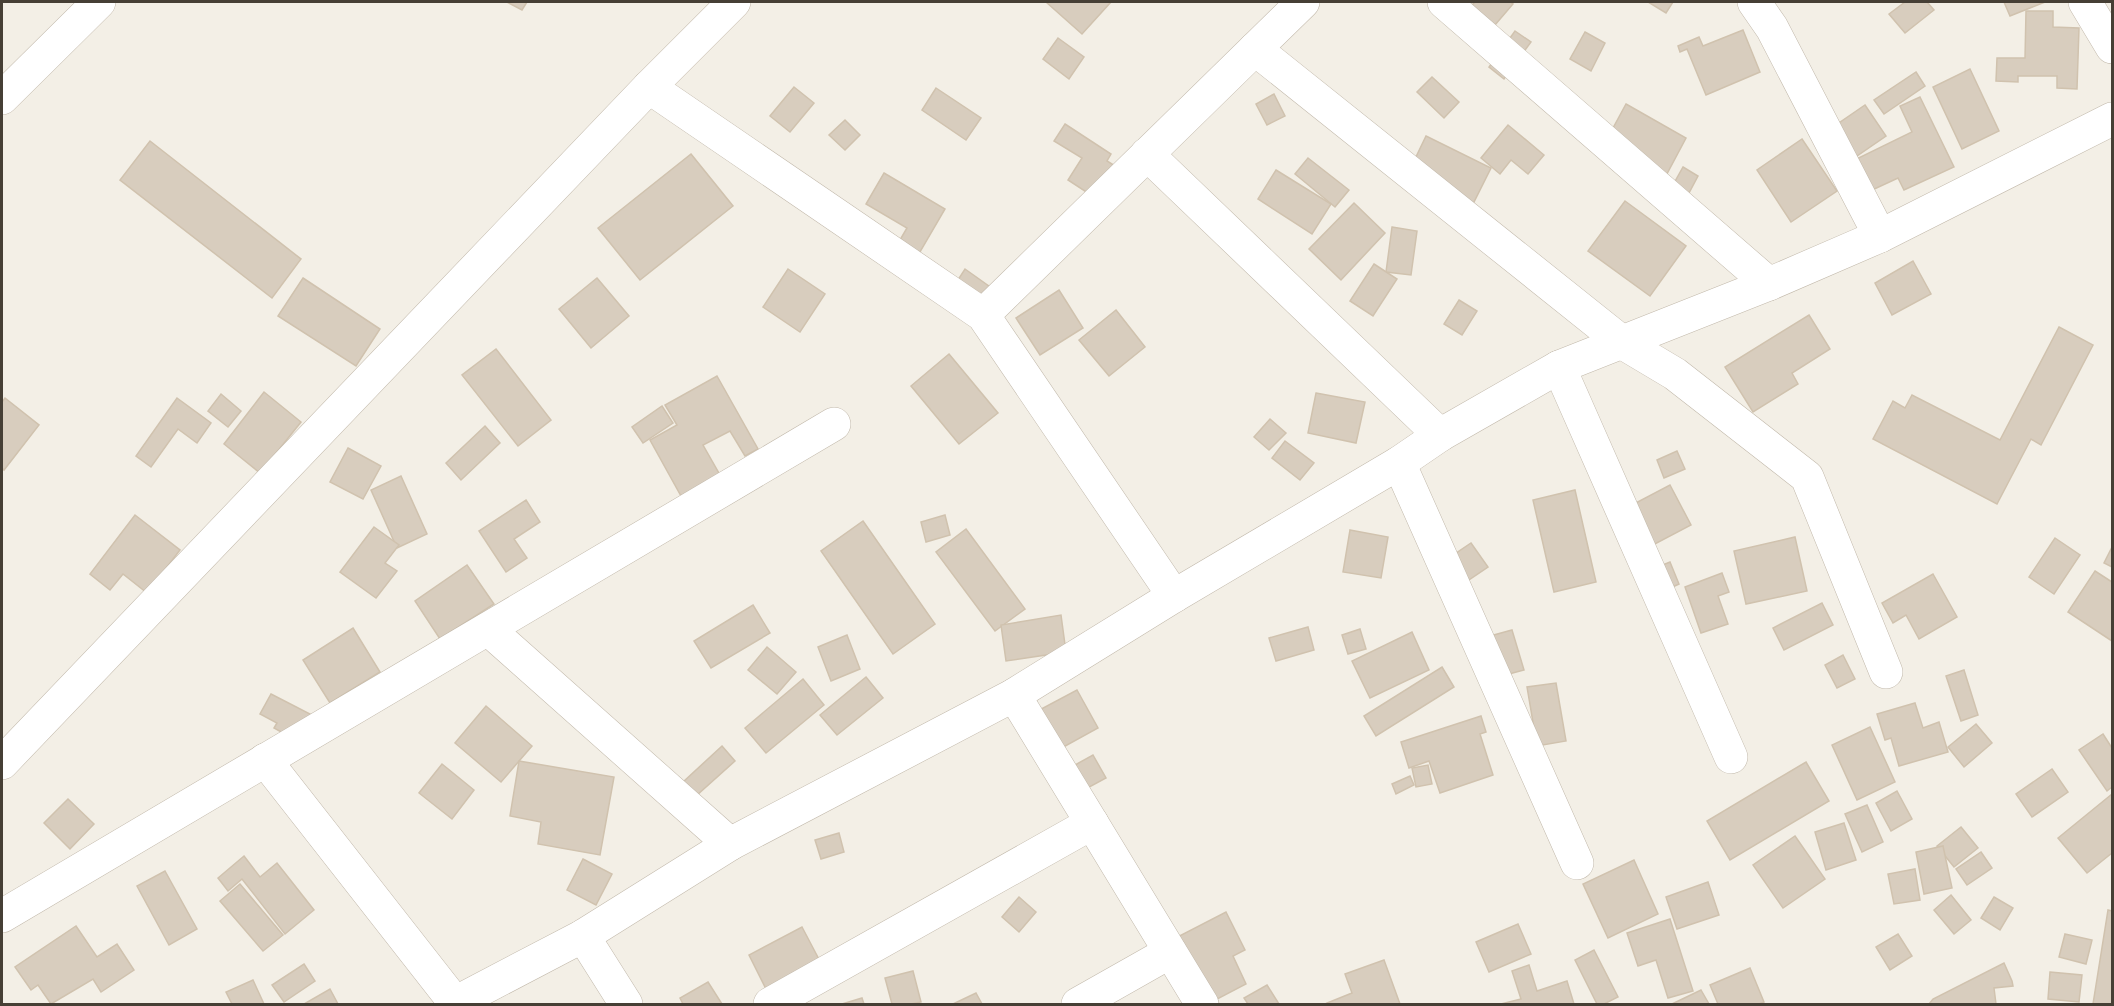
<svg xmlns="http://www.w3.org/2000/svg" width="2114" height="1006" font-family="'Public Sans',sans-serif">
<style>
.building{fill:#d8cdbe;stroke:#d0c2ae;stroke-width:1.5}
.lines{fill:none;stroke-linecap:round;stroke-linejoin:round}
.minor-casing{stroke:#c2b9ab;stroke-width:34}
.minor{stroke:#fff;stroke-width:33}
</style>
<rect width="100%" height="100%" fill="#f3efe6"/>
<g class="building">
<path d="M 507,2 L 527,2 L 522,10 Z"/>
<path d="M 1046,2 L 1111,2 L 1082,34 Z"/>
<path d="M 1475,2 L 1510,2 L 1513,4 L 1495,25 L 1472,5 Z"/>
<path d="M 1648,2 L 1673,2 L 1666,13 Z"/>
<path d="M 1905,2 L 1927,2 L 1934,10 L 1905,33 L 1889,14 Z"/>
<path d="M 2004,2 L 2045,2 L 2010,16 Z"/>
<path d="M 2026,11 L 2053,11 L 2053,27 L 2079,28 L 2077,89 L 2057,88 L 2057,76 L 2018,76 L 2018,82 L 1996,81 L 1997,58 L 2025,58 Z"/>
<path d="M 1743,30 L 1760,72 L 1706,95 L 1687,49 L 1680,52 L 1678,46 L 1699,37 L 1703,46 Z"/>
<path d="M 1515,31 L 1531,42 L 1504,79 L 1489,67 Z"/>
<path d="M 1585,32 L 1605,43 L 1591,71 L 1570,59 Z"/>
<path d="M 1058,38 L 1084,57 L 1069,79 L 1043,59 Z"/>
<path d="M 1970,69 L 1999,131 L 1962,149 L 1933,87 Z"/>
<path d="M 1916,72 L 1925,86 L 1884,114 L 1874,100 Z"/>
<path d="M 1432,77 L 1459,102 L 1444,118 L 1417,92 Z"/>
<path d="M 794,87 L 814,103 L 790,132 L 770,116 Z"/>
<path d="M 936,88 L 981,118 L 966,140 L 922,110 Z"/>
<path d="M 1274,94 L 1285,116 L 1267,125 L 1256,104 Z"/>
<path d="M 1920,97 L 1954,167 L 1904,190 L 1898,178 L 1855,198 L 1840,167 L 1912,132 L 1900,106 Z"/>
<path d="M 1626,104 L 1686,138 L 1660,187 L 1599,154 Z"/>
<path d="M 1865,105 L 1886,136 L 1841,167 L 1820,136 Z"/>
<path d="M 845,120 L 860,135 L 845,150 L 829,135 Z"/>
<path d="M 1065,124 L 1111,154 L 1107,161 L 1120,169 L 1100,201 L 1068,180 L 1082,158 L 1054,141 Z"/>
<path d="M 1508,125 L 1544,155 L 1528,174 L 1511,160 L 1500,174 L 1481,158 Z"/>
<path d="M 1426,136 L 1491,168 L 1467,216 L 1403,184 Z"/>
<path d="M 1802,139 L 1837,191 L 1791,222 L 1757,170 Z"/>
<path d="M 150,141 L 301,259 L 272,298 L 120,180 Z"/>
<path d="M 691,154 L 733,206 L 640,280 L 598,228 Z"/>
<path d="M 1308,158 L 1349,190 L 1335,207 L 1295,174 Z"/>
<path d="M 1683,167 L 1698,176 L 1689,193 L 1673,185 Z"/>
<path d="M 1276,170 L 1331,204 L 1312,234 L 1258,199 Z"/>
<path d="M 884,173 L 945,209 L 917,257 L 897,245 L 907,228 L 866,204 Z"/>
<path d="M 1625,201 L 1686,246 L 1650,296 L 1588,251 Z"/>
<path d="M 1354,203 L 1385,233 L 1341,280 L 1309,249 Z"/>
<path d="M 1392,227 L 1417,231 L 1411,275 L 1386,272 Z"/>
<path d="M 1913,261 L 1931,294 L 1892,315 L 1875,283 Z"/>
<path d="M 1374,264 L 1397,279 L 1373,316 L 1350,301 Z"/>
<path d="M 788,269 L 825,294 L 800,332 L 763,307 Z"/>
<path d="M 965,269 L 1000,294 L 989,310 L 954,286 Z"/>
<path d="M 303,278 L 380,329 L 356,366 L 278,316 Z"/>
<path d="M 597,278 L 629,316 L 591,348 L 559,309 Z"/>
<path d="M 1059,290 L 1083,328 L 1040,355 L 1016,318 Z"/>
<path d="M 1459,300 L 1477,311 L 1462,335 L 1444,324 Z"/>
<path d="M 1116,310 L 1145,347 L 1109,376 L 1079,340 Z"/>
<path d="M 1809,315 L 1830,349 L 1792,373 L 1798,384 L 1753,412 L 1725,367 Z"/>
<path d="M 2059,327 L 2093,345 L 2041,445 L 2031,439 L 1997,504 L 1873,439 L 1893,401 L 1905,408 L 1912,395 L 2000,440 Z"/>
<path d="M 496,349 L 551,420 L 518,446 L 462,375 Z"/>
<path d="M 949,354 L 998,413 L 959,444 L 911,386 Z"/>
<path d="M 717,376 L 758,449 L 745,456 L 730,431 L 703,445 L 720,475 L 681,496 L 650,440 L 677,425 L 665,405 Z"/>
<path d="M 264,392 L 301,422 L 260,473 L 224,444 Z"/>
<path d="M 1316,393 L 1365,402 L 1356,443 L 1308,433 Z"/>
<path d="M 221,394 L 241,411 L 228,427 L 208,411 Z"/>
<path d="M 5,398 L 39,425 L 4,470 L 2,468 L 2,402 Z"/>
<path d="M 177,398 L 211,423 L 197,443 L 178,429 L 151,467 L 136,456 Z"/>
<path d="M 662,406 L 673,423 L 643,443 L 632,427 Z"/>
<path d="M 1270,419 L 1286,433 L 1269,450 L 1254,437 Z"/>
<path d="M 485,426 L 500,443 L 461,480 L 446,463 Z"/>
<path d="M 1285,441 L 1314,463 L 1300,480 L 1272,458 Z"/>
<path d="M 348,448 L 381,466 L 363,499 L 330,482 Z"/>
<path d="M 1677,451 L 1685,469 L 1664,478 L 1657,460 Z"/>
<path d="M 401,476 L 427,534 L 397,548 L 371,490 Z"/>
<path d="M 1670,485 L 1691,525 L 1632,556 L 1611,516 Z"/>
<path d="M 1575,490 L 1596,582 L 1554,592 L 1533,500 Z"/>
<path d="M 526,500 L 540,522 L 514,539 L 527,558 L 506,572 L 479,531 Z"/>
<path d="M 135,515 L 180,550 L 147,593 L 123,574 L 110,590 L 90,574 Z"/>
<path d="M 945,515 L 950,535 L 926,542 L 921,522 Z"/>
<path d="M 863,521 L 935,624 L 893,654 L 821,551 Z"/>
<path d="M 374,527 L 399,545 L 385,563 L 397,571 L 376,598 L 340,572 Z"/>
<path d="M 966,529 L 1025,609 L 995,631 L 936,552 Z"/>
<path d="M 1350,530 L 1388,537 L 1381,578 L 1343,572 Z"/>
<path d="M 1795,537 L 1807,591 L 1746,604 L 1734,551 Z"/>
<path d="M 2055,538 L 2080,555 L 2054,594 L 2029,577 Z"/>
<path d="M 1471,543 L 1488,567 L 1457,588 L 1440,564 Z"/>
<path d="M 2112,547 L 2112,567 L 2104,563 Z"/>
<path d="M 1670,562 L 1679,584 L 1657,594 L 1648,571 Z"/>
<path d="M 467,565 L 494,604 L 440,639 L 415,601 Z"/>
<path d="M 2095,571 L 2112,582 L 2112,641 L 2068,612 Z"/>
<path d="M 1722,573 L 1729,592 L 1718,596 L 1728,624 L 1701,633 L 1685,587 Z"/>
<path d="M 1933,574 L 1957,617 L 1919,639 L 1906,615 L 1893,623 L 1882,603 Z"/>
<path d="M 1822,603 L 1833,625 L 1784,650 L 1773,628 Z"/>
<path d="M 753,605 L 770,633 L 711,668 L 694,641 Z"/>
<path d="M 1061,615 L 1066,652 L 1006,661 L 1001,625 Z"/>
<path d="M 1308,627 L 1314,650 L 1276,661 L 1269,638 Z"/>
<path d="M 353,628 L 380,672 L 330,703 L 303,660 Z"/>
<path d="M 1360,629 L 1366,649 L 1348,654 L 1342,635 Z"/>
<path d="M 1512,630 L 1524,670 L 1490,679 L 1479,639 Z"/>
<path d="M 1412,632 L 1429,670 L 1370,698 L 1352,661 Z"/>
<path d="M 847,635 L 860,669 L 831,681 L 818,647 Z"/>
<path d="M 767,647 L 796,672 L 777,694 L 748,670 Z"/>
<path d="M 1843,655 L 1855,679 L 1837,688 L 1825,665 Z"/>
<path d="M 1442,667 L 1454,687 L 1376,736 L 1364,716 Z"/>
<path d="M 1964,670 L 1978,715 L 1961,721 L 1946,676 Z"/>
<path d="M 866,677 L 883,698 L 837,735 L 820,715 Z"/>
<path d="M 803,679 L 824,705 L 766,753 L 745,728 Z"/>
<path d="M 1556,683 L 1566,741 L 1537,746 L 1527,687 Z"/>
<path d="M 1077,690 L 1098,728 L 1049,755 L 1028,716 Z"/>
<path d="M 271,694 L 312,715 L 299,742 L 274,728 L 277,723 L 260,714 Z"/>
<path d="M 1915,703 L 1923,728 L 1939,722 L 1948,752 L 1899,766 L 1891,738 L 1885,740 L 1877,714 Z"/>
<path d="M 486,706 L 532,746 L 501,782 L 455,743 Z"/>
<path d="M 1481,716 L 1486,732 L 1480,734 L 1493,775 L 1440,793 L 1429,761 L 1409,768 L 1401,742 Z"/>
<path d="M 1976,724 L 1992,743 L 1964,767 L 1948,747 Z"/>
<path d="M 1870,727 L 1895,782 L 1857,800 L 1832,745 Z"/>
<path d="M 2103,734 L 2112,748 L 2112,787 L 2107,791 L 2079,750 Z"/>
<path d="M 722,746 L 735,761 L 696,796 L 683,782 Z"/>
<path d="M 1093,755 L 1106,778 L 1069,798 L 1057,775 Z"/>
<path d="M 519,761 L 614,777 L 600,855 L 538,844 L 541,822 L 510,816 Z"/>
<path d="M 1806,762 L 1829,801 L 1730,860 L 1707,821 Z"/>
<path d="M 442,764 L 474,790 L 452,819 L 419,793 Z"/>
<path d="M 1428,765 L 1432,784 L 1416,787 L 1412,768 Z"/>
<path d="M 2052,769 L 2068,792 L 2032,817 L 2016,794 Z"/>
<path d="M 1410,776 L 1414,785 L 1396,794 L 1392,784 Z"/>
<path d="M 1897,791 L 1912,819 L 1891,831 L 1876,803 Z"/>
<path d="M 2112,794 L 2112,853 L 2087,873 L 2058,838 Z"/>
<path d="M 68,799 L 94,824 L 70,849 L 44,823 Z"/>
<path d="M 1867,805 L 1883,842 L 1862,852 L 1845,814 Z"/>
<path d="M 1844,823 L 1856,860 L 1826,870 L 1815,832 Z"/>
<path d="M 1961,827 L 1978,848 L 1954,867 L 1937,846 Z"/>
<path d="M 839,833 L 844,852 L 821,859 L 815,840 Z"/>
<path d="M 1795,836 L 1825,879 L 1783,908 L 1753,865 Z"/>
<path d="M 1943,846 L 1952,888 L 1924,894 L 1916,852 Z"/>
<path d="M 1981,852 L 1992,868 L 1967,885 L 1956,869 Z"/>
<path d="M 244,856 L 260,877 L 277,863 L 314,910 L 285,934 L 242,879 L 228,891 L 218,878 Z"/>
<path d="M 583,859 L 612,874 L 596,905 L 567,890 Z"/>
<path d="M 1634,860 L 1658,914 L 1608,938 L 1583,884 Z"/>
<path d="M 1915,869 L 1920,900 L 1894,904 L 1888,874 Z"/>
<path d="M 165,871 L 197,929 L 169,945 L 137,886 Z"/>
<path d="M 1708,882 L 1719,915 L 1677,929 L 1666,897 Z"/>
<path d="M 240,884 L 283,935 L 263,951 L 220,901 Z"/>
<path d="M 1951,895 L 1971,920 L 1954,934 L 1934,910 Z"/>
<path d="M 1019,897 L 1036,912 L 1019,932 L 1002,917 Z"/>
<path d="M 1994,897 L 2013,908 L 2000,930 L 1981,918 Z"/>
<path d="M 2112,906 L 2112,1004 L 2093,1004 L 2108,910 L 2112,911 Z"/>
<path d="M 1226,912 L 1245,950 L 1233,956 L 1246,984 L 1217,999 L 1219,1004 L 1187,1004 L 1158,947 Z"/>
<path d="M 1670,919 L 1693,991 L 1668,998 L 1656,960 L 1638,966 L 1627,933 Z"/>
<path d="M 1518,924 L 1531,954 L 1489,972 L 1476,942 Z"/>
<path d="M 76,926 L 97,957 L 117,944 L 134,970 L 101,992 L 93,979 L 51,1004 L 38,985 L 31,990 L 15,967 Z"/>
<path d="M 802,927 L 823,967 L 769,995 L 749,955 Z"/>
<path d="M 1898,934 L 1912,956 L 1890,970 L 1876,947 Z"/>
<path d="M 2065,934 L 2092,940 L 2086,964 L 2059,957 Z"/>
<path d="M 1594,950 L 1618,997 L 1604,1004 L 1597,1004 L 1575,960 Z"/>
<path d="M 1384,960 L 1400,1004 L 1328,1004 L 1327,1003 L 1352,993 L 1345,974 Z"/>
<path d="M 2004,963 L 2012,981 L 2013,986 L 1994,988 L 1996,1004 L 1929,1004 L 1933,999 Z"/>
<path d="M 304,964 L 315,981 L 284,1002 L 272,985 Z"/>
<path d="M 1529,965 L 1537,991 L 1567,981 L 1574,1004 L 1501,1004 L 1521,999 L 1512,971 Z"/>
<path d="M 1750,968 L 1764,1002 L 1759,1004 L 1718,1004 L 1710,985 Z"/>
<path d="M 913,971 L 921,1002 L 911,1004 L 892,1004 L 885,978 Z"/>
<path d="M 2050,972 L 2082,975 L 2079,1002 L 2048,999 Z"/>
<path d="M 253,980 L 264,1004 L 232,1004 L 226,992 Z"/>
<path d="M 708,982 L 722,1004 L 683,1004 L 680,998 Z"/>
<path d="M 1267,985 L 1279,1004 L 1248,1004 L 1244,998 Z"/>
<path d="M 330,989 L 338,1004 L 304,1004 Z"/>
<path d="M 1701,990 L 1709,1004 L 1672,1004 Z"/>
<path d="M 976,993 L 982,1004 L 953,1004 Z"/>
<path d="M 862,998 L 864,1004 L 842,1004 Z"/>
</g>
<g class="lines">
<defs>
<g id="minor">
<path d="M 1444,2 L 1769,284"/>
<path d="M 1754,2 L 1772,28 L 1880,236"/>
<path d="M 2085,2 L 2112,47"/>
<path d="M 1255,49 L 1623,343 L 1675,374 L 1807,477 L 1886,672"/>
<path d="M 649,87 L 983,315 L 1174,596"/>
<path d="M 2,98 L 99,2"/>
<path d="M 1147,154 L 1440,435"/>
<path d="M 983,315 L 1303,2"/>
<path d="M 1559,367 L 1731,757"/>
<path d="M 1399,463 L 1577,863"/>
<path d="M 488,629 L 730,844"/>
<path d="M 1014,695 L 1202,1004"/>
<path d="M 265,760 L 456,1004"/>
<path d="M 2,763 L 649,87 L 734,2"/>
<path d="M 2,916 L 834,424"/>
<path d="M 583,936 L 626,1004"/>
<path d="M 453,1004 L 583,936 L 730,844 L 1014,695 L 1174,596 L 1399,463 L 1440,435 L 1559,367 L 1769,284 L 1880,236 L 2112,119"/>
<path d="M 770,1004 L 1092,823"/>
<path d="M 1078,1004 L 1170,952"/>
</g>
</defs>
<use href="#minor" class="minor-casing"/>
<use href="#minor" class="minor"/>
</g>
<rect width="2114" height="1006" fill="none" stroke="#463f35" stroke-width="6"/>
</svg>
